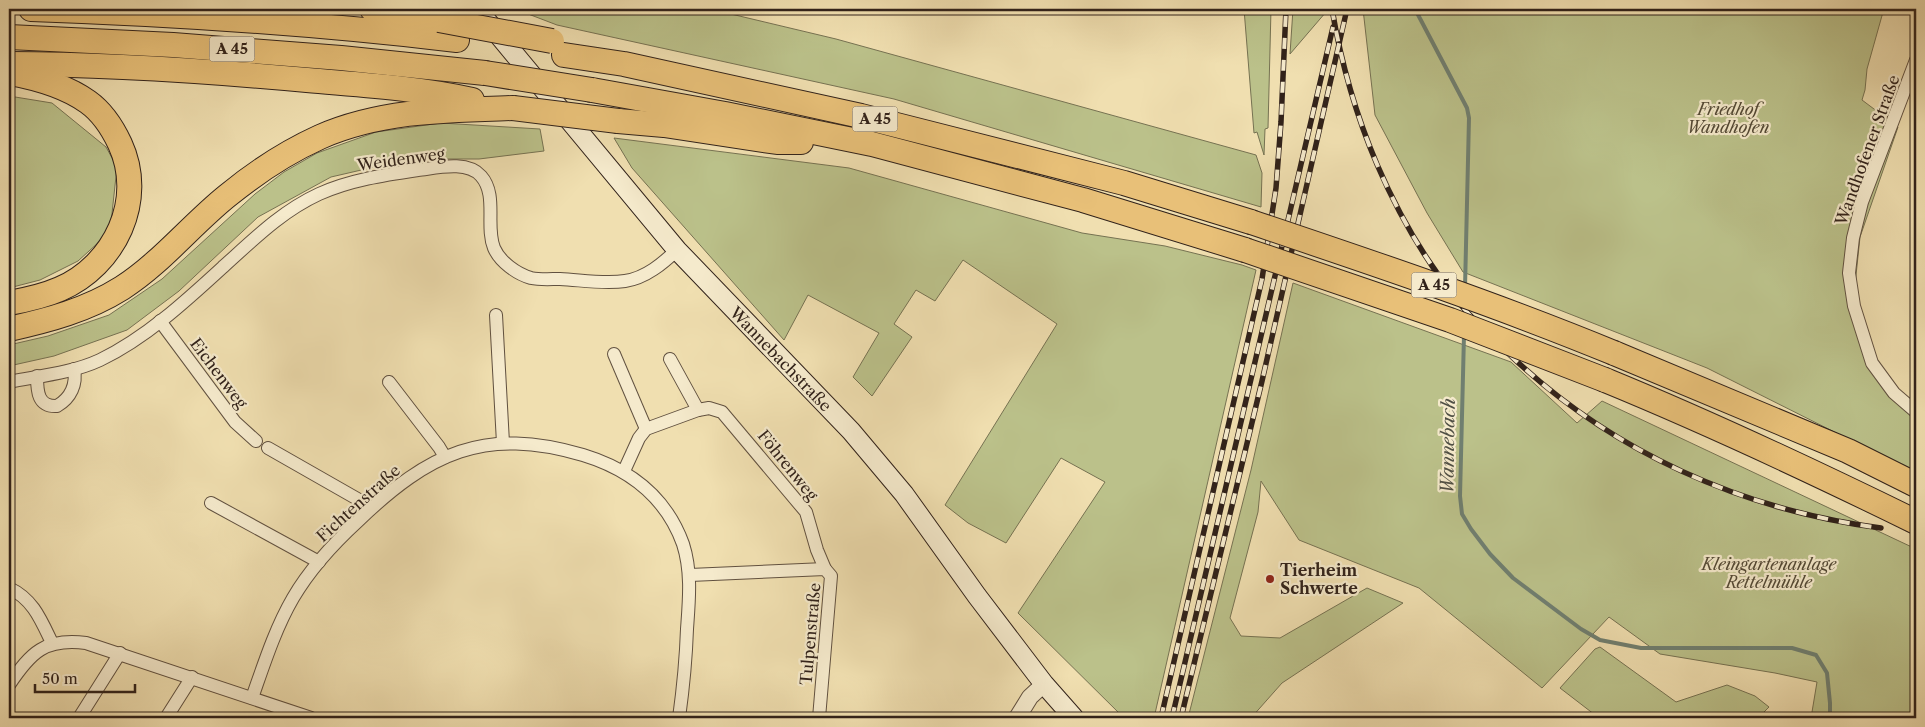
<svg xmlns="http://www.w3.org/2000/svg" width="1925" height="727" font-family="'Libre Caslon Text',serif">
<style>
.green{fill:#bbc18a;stroke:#767252}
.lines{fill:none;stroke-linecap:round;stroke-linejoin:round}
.stream{stroke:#707f70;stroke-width:4}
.minor-casing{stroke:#615140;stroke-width:14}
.tertiary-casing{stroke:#615140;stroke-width:18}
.secondary-casing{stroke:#31221a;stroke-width:21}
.motorway-casing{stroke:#31221a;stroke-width:26}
.minor{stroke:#f5eacc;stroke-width:12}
.tertiary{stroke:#f5eacc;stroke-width:16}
.secondary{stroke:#f5eacc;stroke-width:19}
.motorway{stroke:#e8c078;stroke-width:24}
.rail-casing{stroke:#31221a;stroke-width:5.5}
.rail{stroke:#f5eacc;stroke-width:4;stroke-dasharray:11;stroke-linecap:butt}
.motorway-bridge-casing{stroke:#31221a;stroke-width:26;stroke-linecap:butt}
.motorway-bridge{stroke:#e8c078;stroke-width:24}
.poi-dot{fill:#8f2418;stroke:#f5eacc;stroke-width:2}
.labels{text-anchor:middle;stroke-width:4.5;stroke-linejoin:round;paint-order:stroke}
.shield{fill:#f5eacc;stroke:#6c5e4f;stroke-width:1}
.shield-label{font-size:15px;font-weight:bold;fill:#31221a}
.park-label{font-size:16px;font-style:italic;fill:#544a36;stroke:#f5eacc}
.street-label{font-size:16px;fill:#31221a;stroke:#f5eacc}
.poi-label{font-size:16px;font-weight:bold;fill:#31221a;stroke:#f5eacc;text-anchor:start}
.water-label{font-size:18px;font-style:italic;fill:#505045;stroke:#f5eacc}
</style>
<rect width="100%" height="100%" fill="#f0dfb0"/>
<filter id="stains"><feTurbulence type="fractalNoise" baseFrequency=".004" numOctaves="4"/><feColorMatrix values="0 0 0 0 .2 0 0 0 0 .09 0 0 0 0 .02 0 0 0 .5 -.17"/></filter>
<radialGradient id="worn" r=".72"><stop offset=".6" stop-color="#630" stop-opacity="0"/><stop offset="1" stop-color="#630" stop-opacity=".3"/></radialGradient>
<g class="green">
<path d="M 521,9 L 710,9 L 836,39 L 1256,155 L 1262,173 L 1261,207 L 894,99 L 557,25 L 523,12 Z"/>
<path d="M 1244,9 L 1271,9 L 1268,128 L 1265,129 L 1264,155 L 1257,132 L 1254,133 Z"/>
<path d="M 1293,9 L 1325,9 L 1326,12 L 1290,54 Z"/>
<path d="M 1363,9 L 1873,9 L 1883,12 L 1867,69 L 1865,90 L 1862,100 L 1898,127 L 1860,237 L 1853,304 L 1865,344 L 1916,413 L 1916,473 L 1707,368 L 1463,272 L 1427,213 L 1375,115 Z"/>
<path d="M 9,96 L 52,103 L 106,147 L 117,167 L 110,232 L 78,261 L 40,280 L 9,288 Z"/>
<path d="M 441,123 L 540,129 L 544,151 L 479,159 L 409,159 L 331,177 L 258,217 L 179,291 L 127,330 L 54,356 L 9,366 L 9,345 L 48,336 L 109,315 L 162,279 L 255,194 L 284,172 L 317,153 L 376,132 Z"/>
<path d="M 614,138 L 849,168 L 1082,233 L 1165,246 L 1242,265 L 1256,270 L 1154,718 L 1124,718 L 1018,613 L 1105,482 L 1061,458 L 1006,543 L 968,523 L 945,505 L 1057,324 L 963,260 L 935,301 L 916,290 L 894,324 L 912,337 L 872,396 L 853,377 L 879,333 L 808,295 L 784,340 L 632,168 Z"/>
<path d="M 1293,283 L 1511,362 L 1577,423 L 1602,401 L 1916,549 L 1916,718 L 1811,718 L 1817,682 L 1775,673 L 1660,654 L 1609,617 L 1542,688 L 1419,588 L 1299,540 L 1261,481 L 1258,512 L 1230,618 L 1241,636 L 1280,638 L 1367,588 L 1403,603 L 1282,683 L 1251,718 L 1188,718 L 1251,470 Z"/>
<path d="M 1600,647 L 1676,702 L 1727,685 L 1755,696 L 1769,707 L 1758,718 L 1599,718 L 1560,688 L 1595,649 Z"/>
</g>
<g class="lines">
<g class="stream">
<path d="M 1415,9 L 1467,108 L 1469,118 L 1465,288"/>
<path d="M 1464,335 L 1460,496 L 1462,514 L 1471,529 L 1490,554 L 1513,578 L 1581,629 L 1600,640 L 1641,648 L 1792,648 L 1816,655 L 1827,673 L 1830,703 L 1830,718"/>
</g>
<defs>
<g id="minor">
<path d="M 1916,60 L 1862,202 L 1853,238 L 1849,273 L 1854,306 L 1872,363 L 1894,393 L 1916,412"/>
<path d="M 496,315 L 503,443"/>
<path d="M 160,321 L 235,422 L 256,441"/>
<path d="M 614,354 L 646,429"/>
<path d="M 670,359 L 698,410"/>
<path d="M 37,376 C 37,392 38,407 57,406 C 71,398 77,384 74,369"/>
<path d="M 9,382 C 39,376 72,373 100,360 C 146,338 187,300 224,266 C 254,239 282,211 319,194 C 350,180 384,175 418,170 C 436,168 467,160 481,176 C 498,195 485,226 494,248 C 500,262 517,274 531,278 C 540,280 551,279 560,279 C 581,280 604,284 625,281 C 646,278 663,263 677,250"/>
<path d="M 389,382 L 439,447 L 445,457"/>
<path d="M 268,448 L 361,501 L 370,509"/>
<path d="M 624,471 L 639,438 L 646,429 L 698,410 L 709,408 L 722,412 L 806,512 L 817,550 L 825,569"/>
<path d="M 211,503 L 319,562"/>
<path d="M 690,575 L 825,569 L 831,576 L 819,718"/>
<path d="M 9,588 C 33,599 41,620 52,643"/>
<path d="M 9,685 C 31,652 45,638 86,643 L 311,718"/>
<path d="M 252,698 C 264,664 275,629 293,598 C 310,569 334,543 358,521 C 429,453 484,426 583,455 C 629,469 666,497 683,544 C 692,572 689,601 687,629 C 686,659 683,689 679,718"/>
<path d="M 79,718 L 120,653"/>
<path d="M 166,718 L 192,677"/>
</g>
<path id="tertiary" d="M 1017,718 L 1030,697 L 1044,684"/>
<path id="secondary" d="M 477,9 L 677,250 L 851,431 L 904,494 L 977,596 L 1044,684 L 1074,718"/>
<g id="motorway">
<path d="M 31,9 C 174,14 316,23 457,40"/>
<path d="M 372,9 L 439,20"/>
<path d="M 9,37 L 173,45 L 341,58 L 485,73"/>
<path d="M 564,55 L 624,64 L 861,116 L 1124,183 L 1251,222"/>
<path d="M 9,64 C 108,64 208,71 307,80 C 363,85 418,88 472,100"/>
<path d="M 592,90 L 725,114 L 872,144 L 1083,200 L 1245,250"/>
<path d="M 618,121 L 664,125 L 777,142 L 801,142"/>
<path d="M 9,303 C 26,300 44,296 60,289 C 115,265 146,200 120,144 C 113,129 102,112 88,102 C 66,86 37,78 10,73"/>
<path d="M 9,329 C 49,320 87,310 122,288 C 161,263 191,225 227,196 C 255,173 287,152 320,137 C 381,110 448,110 513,108"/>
<path d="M 1614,353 L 1848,451 L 1916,485"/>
<path d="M 1605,380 C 1710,423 1814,472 1916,522"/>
</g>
</defs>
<use href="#minor" class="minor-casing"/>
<use href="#tertiary" class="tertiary-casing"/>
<use href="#secondary" class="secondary-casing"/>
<use href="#motorway" class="motorway-casing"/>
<use href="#minor" class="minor"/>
<use href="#tertiary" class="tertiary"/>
<use href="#secondary" class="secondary"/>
<use href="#motorway" class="motorway"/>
<defs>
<g id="rail">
<path d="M 1332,9 C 1350,116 1392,220 1461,305 C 1476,323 1493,339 1510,355 C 1612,452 1742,510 1881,528"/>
<path d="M 1161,718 L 1262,279 L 1276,188 L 1281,122 L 1286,9"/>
<path d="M 1172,718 L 1333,27"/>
<path d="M 1181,718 L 1262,381 L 1347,9"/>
</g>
</defs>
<use href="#rail" class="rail-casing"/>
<use href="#rail" class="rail"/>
<defs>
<g id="motorway-bridge">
<path d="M 439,20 L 552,41"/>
<path d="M 485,73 L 592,90"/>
<path d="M 513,108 L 618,121"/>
<path d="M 1251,222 C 1373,263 1495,304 1614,353"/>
<path d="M 1245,250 L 1450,320 L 1605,380"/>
</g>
</defs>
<use href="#motorway-bridge" class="motorway-bridge-casing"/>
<use href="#motorway-bridge" class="motorway-bridge"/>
</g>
<circle class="poi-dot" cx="1270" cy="579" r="5"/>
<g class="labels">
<g class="shield">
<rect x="209.5" y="36.5" width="45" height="25" rx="4"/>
<rect x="852.5" y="106.5" width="45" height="25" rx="4"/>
<rect x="1411.5" y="272.5" width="45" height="25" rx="4"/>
</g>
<g class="shield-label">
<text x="232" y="54">A 45</text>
<text x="875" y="124">A 45</text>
<text x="1434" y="290">A 45</text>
</g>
<g class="park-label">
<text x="1728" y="115">Friedhof<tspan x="1728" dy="18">Wandhofen</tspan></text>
<text x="1769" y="570">Kleingartenanlage<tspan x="1769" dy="18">Rettelmühle</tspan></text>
</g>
<g class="street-label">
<text transform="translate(1867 150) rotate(-70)" y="6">Wandhofener Straße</text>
<text transform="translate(401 159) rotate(-8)" y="6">Weidenweg</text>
<text transform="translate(781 359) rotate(46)" y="6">Wannebachstraße</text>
<text transform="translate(219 373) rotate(53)" y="6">Eichenweg</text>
<text transform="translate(788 465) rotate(51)" y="6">Föhrenweg</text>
<text transform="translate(358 503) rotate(-42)" y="6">Fichtenstraße</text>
<text transform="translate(810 634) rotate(-85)" y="6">Tulpenstraße</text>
</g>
<g class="poi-label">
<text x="1280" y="576">Tierheim<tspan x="1280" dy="18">Schwerte</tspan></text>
</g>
<g class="water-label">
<text transform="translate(1448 446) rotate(-89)" y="6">Wannebach</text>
</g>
</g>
<rect width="1925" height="727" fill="none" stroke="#f0dfb0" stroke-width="30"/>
<rect x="10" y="10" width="1905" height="707" fill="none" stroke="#31221a" stroke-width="2.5"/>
<rect x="15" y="15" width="1895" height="697" fill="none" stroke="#31221a"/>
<path d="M35 684v8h100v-8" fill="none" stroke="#31221a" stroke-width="2.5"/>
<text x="42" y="684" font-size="15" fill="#31221a" stroke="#f5eacc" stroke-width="4" paint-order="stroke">50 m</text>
<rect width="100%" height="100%" filter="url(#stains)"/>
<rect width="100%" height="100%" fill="url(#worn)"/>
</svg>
